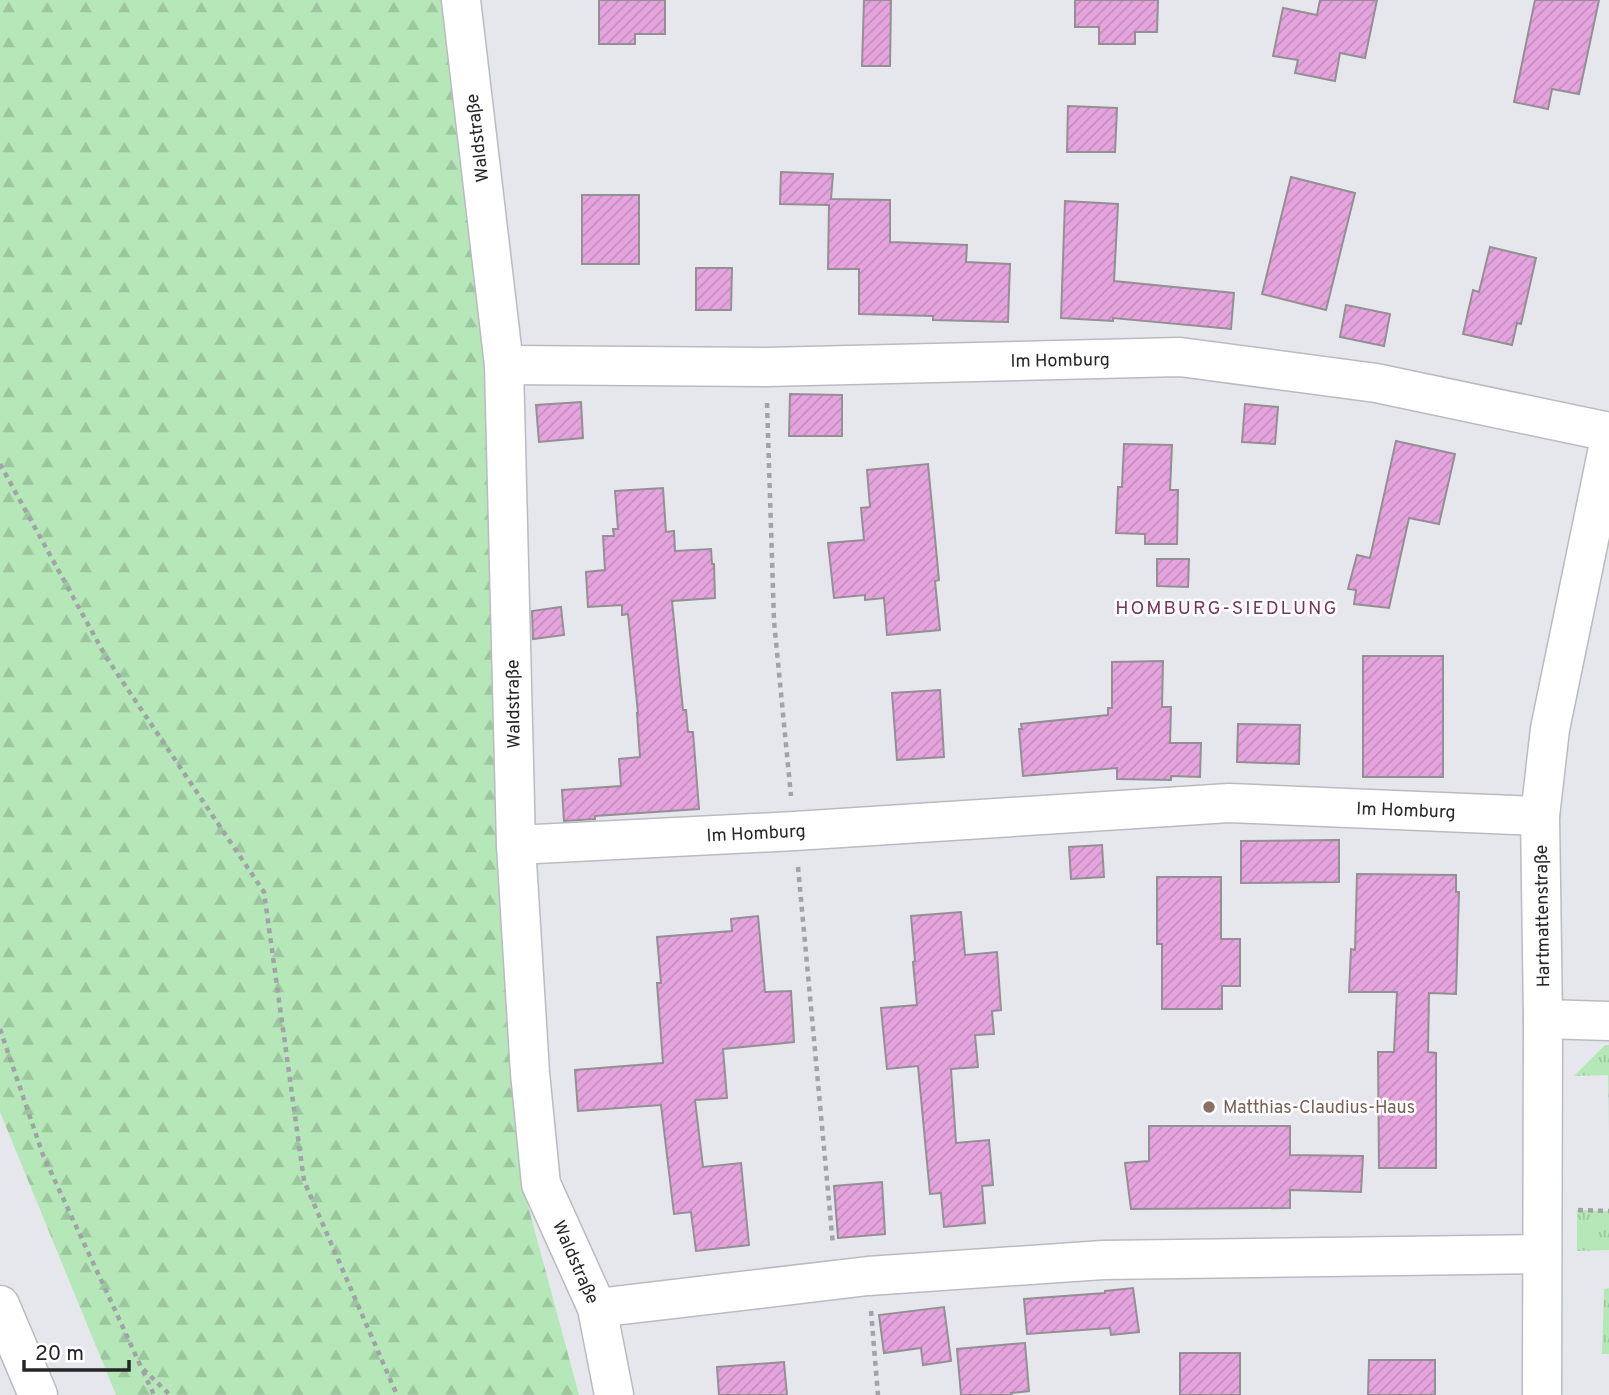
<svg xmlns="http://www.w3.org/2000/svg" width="1609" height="1395" font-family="Overpass,sans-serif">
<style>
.grass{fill:url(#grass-tufts)}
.forest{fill:url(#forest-firs)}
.building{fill:url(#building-hatch);stroke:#948f93;stroke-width:2}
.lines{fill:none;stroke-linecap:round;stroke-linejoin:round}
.minor-casing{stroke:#babbc1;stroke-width:41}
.highway-casing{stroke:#babbc1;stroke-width:41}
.path{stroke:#a2a3a7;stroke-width:4.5;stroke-dasharray:5 5;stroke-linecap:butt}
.minor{stroke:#fff;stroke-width:38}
.highway{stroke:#fff;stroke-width:38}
.education-dot{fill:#8d6e63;stroke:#fff;stroke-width:2.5}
.labels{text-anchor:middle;stroke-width:5;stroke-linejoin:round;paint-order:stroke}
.street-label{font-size:18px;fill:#262628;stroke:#fff}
.education-label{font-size:18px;fill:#785e54;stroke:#fff;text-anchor:start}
.neighbourhood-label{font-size:19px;letter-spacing:2px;fill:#74365c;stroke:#fff}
</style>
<defs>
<pattern id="grass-tufts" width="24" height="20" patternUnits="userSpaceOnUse" patternTransform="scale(1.75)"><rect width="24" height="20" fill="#b5e7b8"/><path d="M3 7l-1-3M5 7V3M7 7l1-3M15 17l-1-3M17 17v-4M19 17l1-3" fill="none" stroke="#9cc69e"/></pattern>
<pattern id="forest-firs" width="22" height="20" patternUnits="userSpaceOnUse" patternTransform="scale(1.75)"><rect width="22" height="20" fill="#b5e7b8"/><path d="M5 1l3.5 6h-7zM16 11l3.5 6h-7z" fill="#9cc69e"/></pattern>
<pattern id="building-hatch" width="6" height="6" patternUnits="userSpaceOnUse" patternTransform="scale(1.75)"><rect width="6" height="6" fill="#e5a4de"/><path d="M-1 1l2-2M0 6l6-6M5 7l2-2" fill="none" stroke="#c48dbe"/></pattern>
</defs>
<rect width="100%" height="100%" fill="#e6e7ed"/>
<g class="grass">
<path d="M 1605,1045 L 1609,1045 L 1609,1131 L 1608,1075 L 1574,1076 Z"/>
<path d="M 1577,1210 L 1609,1211 L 1609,1250 L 1577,1251 Z"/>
<path d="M 1609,1288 L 1609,1354 L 1602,1354 L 1604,1289 Z"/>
</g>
<path class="forest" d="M 0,0 L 442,0 L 493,386 L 524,1191 L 579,1395 L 116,1395 L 0,1112 Z"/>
<g class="building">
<path d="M 599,0 L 665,0 L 665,34 L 635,34 L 635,44 L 599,44 Z"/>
<path d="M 864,0 L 891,0 L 890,66 L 862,66 Z"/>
<path d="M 1075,0 L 1158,0 L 1157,32 L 1135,32 L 1135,44 L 1099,44 L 1099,27 L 1075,27 Z"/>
<path d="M 1320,0 L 1377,0 L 1365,58 L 1340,53 L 1335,81 L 1295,73 L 1298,60 L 1273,56 L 1283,8 L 1317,15 Z"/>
<path d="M 1535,0 L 1599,0 L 1579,94 L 1552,89 L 1548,109 L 1514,102 Z"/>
<path d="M 1068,106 L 1117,108 L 1115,152 L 1067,152 Z"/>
<path d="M 781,172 L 833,174 L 831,199 L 890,200 L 890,242 L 967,245 L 966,262 L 1010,264 L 1008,322 L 933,320 L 933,316 L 859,314 L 859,269 L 828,269 L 829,205 L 780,204 Z"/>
<path d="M 1291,177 L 1355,193 L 1326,310 L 1262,294 Z"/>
<rect x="582" y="195" width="57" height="69"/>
<path d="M 1065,201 L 1118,204 L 1114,281 L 1234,293 L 1231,329 L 1113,318 L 1113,321 L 1061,318 Z"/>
<path d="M 1490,247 L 1536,258 L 1521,324 L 1517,323 L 1512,345 L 1463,334 L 1473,290 L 1479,292 Z"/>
<path d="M 696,268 L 732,268 L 731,310 L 696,310 Z"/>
<path d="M 1346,305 L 1390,314 L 1384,346 L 1340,337 Z"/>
<path d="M 790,394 L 842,395 L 842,436 L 789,436 Z"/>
<path d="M 581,402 L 583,438 L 539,442 L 536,405 Z"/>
<path d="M 1245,404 L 1278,407 L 1275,444 L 1242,442 Z"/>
<path d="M 1396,441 L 1455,454 L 1439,524 L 1409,518 L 1389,608 L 1354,604 L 1356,590 L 1348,589 L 1357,555 L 1370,558 Z"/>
<path d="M 1124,444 L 1172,445 L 1170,490 L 1178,490 L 1177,544 L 1145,544 L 1145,534 L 1116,533 L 1118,487 L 1122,487 Z"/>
<path d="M 928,464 L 939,580 L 935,581 L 940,630 L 887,635 L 884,598 L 865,600 L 865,595 L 834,598 L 828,543 L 864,540 L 861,508 L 870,507 L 867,470 Z"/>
<path d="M 663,488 L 666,532 L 674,531 L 675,551 L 711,549 L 712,564 L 714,564 L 715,598 L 672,601 L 683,710 L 686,710 L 688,732 L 693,732 L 699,809 L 595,816 L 595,819 L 564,821 L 562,790 L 621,786 L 619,759 L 640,757 L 637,713 L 638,713 L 628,614 L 622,615 L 622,605 L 588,607 L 586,572 L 605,570 L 603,536 L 614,536 L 613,529 L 618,529 L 615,491 Z"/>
<path d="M 1157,559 L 1189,559 L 1188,587 L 1157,586 Z"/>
<path d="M 561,607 L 564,635 L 533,639 L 532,611 Z"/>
<rect x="1363" y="656" width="80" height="121"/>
<path d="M 1163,661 L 1162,707 L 1171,707 L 1170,743 L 1201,743 L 1200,777 L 1171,776 L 1171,780 L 1117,779 L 1117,768 L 1023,776 L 1019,729 L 1022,729 L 1021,724 L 1108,715 L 1108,708 L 1112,708 L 1112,662 Z"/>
<path d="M 940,690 L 944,757 L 897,760 L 892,693 Z"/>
<path d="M 1238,724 L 1300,725 L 1299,764 L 1237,762 Z"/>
<path d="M 1339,840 L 1339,882 L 1241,883 L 1241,841 Z"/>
<path d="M 1102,845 L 1104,877 L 1071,879 L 1069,847 Z"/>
<path d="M 1357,874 L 1456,875 L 1456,892 L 1459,892 L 1456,994 L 1429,993 L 1428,1052 L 1436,1053 L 1436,1168 L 1379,1168 L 1378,1052 L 1394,1052 L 1397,992 L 1349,992 L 1351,949 L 1355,950 Z"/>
<path d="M 1157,877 L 1221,877 L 1221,939 L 1240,939 L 1240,986 L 1222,986 L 1222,1009 L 1162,1009 L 1162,944 L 1157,944 Z"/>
<path d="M 961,912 L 965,955 L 997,952 L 1001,1010 L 992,1011 L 994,1034 L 975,1035 L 978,1067 L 951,1069 L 956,1143 L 989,1140 L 993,1185 L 982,1186 L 985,1223 L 944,1227 L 941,1193 L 930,1194 L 918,1066 L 887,1069 L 881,1008 L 917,1005 L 913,962 L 915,961 L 911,916 Z"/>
<path d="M 758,916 L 765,992 L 791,991 L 794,1042 L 723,1049 L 727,1098 L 695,1100 L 703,1167 L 741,1163 L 749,1245 L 696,1251 L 691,1212 L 674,1214 L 661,1105 L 578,1111 L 575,1070 L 663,1063 L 657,983 L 661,983 L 657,937 L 732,931 L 731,919 Z"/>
<path d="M 1149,1126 L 1290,1126 L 1290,1155 L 1363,1156 L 1361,1192 L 1290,1190 L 1290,1208 L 1131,1209 L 1125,1163 L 1149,1161 Z"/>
<path d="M 882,1182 L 885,1234 L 838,1238 L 834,1186 Z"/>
<path d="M 1133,1288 L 1139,1332 L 1111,1335 L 1110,1328 L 1027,1334 L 1024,1299 L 1105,1293 L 1105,1291 Z"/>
<path d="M 944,1307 L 951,1361 L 923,1365 L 921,1348 L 884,1353 L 879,1315 Z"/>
<path d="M 1025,1343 L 1029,1391 L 1011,1393 L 1012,1395 L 961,1395 L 957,1349 Z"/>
<rect x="1180" y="1353" width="60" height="42"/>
<path d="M 1369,1360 L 1435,1360 L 1435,1395 L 1368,1395 Z"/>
<path d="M 784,1362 L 787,1395 L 719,1395 L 717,1367 Z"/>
</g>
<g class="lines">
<defs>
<g id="minor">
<path d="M 461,0 L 504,365 L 516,845 L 530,1073 L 541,1184 L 597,1308 L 614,1395"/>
<path d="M 504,365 L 766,367 L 1180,357 L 1376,383 L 1609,432"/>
<path d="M 516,845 L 795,831 L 1229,803 L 1540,816"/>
<path d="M 1543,1019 L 1609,1021"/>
<path d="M 597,1308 L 868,1276 L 1103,1260 L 1542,1254"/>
<path d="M 1542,1395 L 1543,1019 L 1540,816 L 1550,729 L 1609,443"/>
</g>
<path id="highway" d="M 0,1305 L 38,1395"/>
</defs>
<use href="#minor" class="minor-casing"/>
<use href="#highway" class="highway-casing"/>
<g class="path">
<path d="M 767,403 L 774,621 L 791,796"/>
<path d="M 0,464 L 106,657 L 264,892 L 304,1181 L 397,1395"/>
<path d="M 798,867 L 833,1245"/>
<path d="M 0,1029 L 43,1155 L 115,1310 L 141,1367 L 170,1395"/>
<path d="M 1578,1210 L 1609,1211"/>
<path d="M 871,1311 L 878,1395"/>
<path d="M 143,1371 L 154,1395"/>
</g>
<use href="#minor" class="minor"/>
<use href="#highway" class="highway"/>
</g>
<circle class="education-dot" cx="1209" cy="1107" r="7"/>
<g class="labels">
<g class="street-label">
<text transform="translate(477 138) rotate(-97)" y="6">Waldstraße</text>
<text transform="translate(1060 360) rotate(-1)" y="6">Im Homburg</text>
<text transform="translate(513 704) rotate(-91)" y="6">Waldstraße</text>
<text transform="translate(1406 810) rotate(2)" y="6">Im Homburg</text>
<text transform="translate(756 833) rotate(-3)" y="6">Im Homburg</text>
<text transform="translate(1542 916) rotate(-91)" y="6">Hartmattenstraße</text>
<text transform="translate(576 1262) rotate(66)" y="6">Waldstraße</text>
</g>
<g class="education-label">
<text x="1223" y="1113">Matthias-Claudius-Haus</text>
</g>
<g class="neighbourhood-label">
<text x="1227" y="614">HOMBURG-SIEDLUNG</text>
</g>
</g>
<path d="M24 1360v10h105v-10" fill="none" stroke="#262628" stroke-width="3.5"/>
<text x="35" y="1360" font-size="21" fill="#262628" stroke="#ffffff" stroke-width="5" paint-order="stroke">20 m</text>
</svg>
